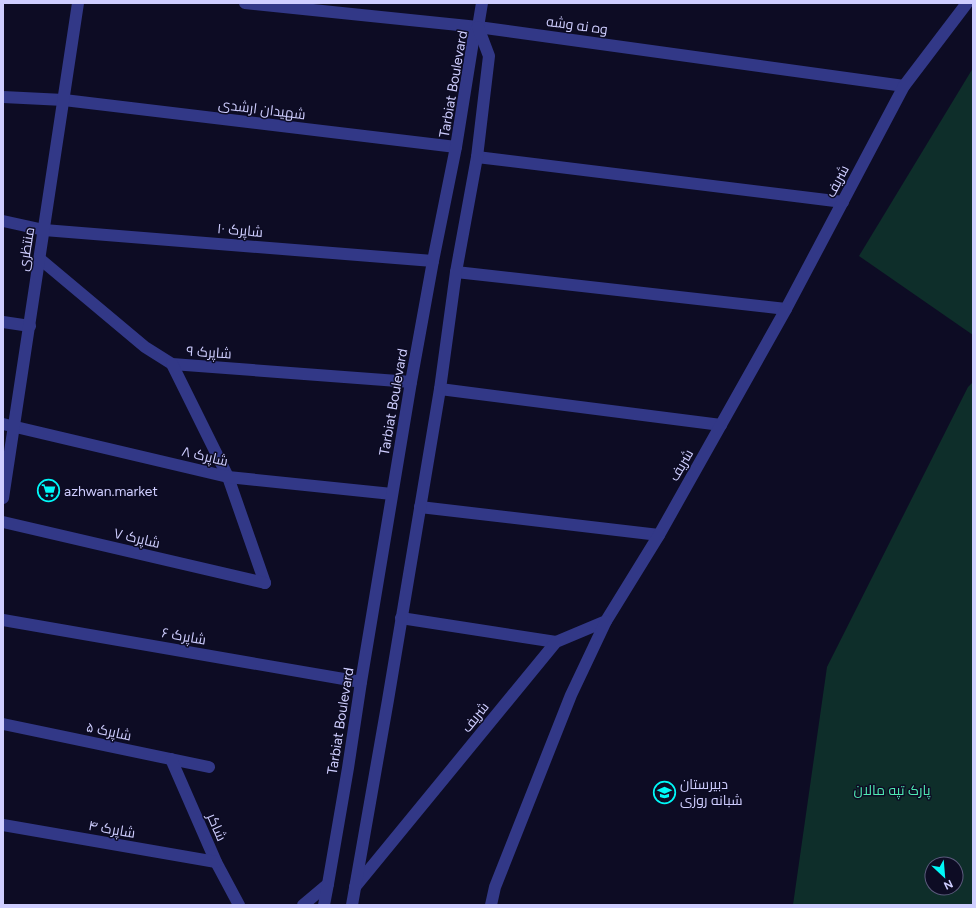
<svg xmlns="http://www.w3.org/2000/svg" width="976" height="908" font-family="Figtree,Cairo,sans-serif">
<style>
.green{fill:#0e2e2a;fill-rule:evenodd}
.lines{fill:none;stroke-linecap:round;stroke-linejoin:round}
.minor{stroke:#323887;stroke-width:12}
.labels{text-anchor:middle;stroke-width:3;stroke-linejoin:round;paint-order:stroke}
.street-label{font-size:14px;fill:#cfceff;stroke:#0d0c24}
.poi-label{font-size:14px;fill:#cfceff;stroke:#0d0c24;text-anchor:start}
.park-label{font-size:14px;fill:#4feab3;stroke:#0d0c24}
</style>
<rect width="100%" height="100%" fill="#0d0c24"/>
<g class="green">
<path d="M 973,68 L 973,335 L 859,256 Z"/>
<path d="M 973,382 L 973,905 L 793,905 L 827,667 L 968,387 ZM 932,864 L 956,864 L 956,888 L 932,888 Z"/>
</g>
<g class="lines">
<g class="minor">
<path d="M 245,3 L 478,27 L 904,86"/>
<path d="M 3,97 L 64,100 L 456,147"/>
<path d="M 477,157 L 843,202"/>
<path d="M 3,221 L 44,230 L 433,261"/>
<path d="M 40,259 L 145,347 L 172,364 L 411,382"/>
<path d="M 456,272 L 786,309"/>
<path d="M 3,322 L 30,326"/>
<path d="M 172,364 L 228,477 L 265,583"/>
<path d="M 440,389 L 721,425"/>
<path d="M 3,424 L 228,477 L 392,494"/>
<path d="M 3,498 L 78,3"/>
<path d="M 420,507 L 659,535"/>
<path d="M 3,522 L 265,583"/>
<path d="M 401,618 L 556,642"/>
<path d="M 3,620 L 361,682"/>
<path d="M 3,724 L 209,767"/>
<path d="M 171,759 L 216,862 L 239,905"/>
<path d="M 3,825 L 216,862"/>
<path d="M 355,887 L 556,642 L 606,621 L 659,535 L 786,309 L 904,86 L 967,3"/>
<path d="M 303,905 L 328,884"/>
<path d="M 324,905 L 328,884 L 348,768 L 361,682 L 411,382 L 433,261 L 456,147 L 474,35 L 478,27 L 482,3"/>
<path d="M 352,905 L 388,700 L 440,389 L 456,272 L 477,157 L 489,56 L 478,27"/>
<path d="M 491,905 L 495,887 L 571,695 L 606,621"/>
</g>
</g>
<defs>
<symbol id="supermarket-ring" viewBox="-11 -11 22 22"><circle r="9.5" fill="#0d0c24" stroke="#00f9f8" stroke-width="1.5"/><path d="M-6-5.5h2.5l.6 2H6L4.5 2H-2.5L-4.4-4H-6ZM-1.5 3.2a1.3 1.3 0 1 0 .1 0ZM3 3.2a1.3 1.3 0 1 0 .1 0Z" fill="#00f9f8"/></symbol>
<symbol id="school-ring" viewBox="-11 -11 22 22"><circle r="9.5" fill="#0d0c24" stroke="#00f9f8" stroke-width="1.5"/><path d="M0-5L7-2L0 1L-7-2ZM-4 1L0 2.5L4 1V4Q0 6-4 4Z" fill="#00f9f8"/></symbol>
</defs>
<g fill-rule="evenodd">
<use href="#supermarket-ring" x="36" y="478" width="25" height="25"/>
<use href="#school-ring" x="652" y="780" width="25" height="25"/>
</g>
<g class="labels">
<g class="street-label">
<text transform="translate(577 25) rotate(8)" y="5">وه نه وشه</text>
<text transform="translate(453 84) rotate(-80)" y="5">Tarbiat Boulevard</text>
<text transform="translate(262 109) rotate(7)" y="5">شهیدان ارشدی</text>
<text transform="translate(837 181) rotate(-62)" y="5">شریف</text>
<text transform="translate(240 230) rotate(5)" y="5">شاپرک ۱۰</text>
<text transform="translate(26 249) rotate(-81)" y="5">منتظری</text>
<text transform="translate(209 352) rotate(4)" y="5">شاپرک ۹</text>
<text transform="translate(393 402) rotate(-80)" y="5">Tarbiat Boulevard</text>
<text transform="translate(205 456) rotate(13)" y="5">شاپرک ۸</text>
<text transform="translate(681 465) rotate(-60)" y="5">شریف</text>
<text transform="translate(137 538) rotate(13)" y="5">شاپرک ۷</text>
<text transform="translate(184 636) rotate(10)" y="5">شاپرک ۶</text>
<text transform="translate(475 717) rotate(-51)" y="5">شریف</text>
<text transform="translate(340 721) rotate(-81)" y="5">Tarbiat Boulevard</text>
<text transform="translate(109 731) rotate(12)" y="5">شاپرک ۵</text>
<text transform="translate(217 827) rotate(67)" y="5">شاکر</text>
<text transform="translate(112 829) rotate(10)" y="5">شاپرک ۴</text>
</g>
<g class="poi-label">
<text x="64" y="496">azhwan.market</text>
<text x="680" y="789">دبیرستان<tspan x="680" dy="16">شبانه روزی</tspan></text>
</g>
<g class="park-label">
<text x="892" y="795">پارک تپه مالان</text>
</g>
</g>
<rect width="976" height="908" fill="none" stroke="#cfceff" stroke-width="8"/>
<g transform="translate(944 876) rotate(154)"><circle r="19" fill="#0d0c24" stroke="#5b5a7c"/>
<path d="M0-3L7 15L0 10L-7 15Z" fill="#00f9f8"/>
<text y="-6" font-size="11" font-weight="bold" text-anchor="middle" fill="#cfceff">N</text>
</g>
</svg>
